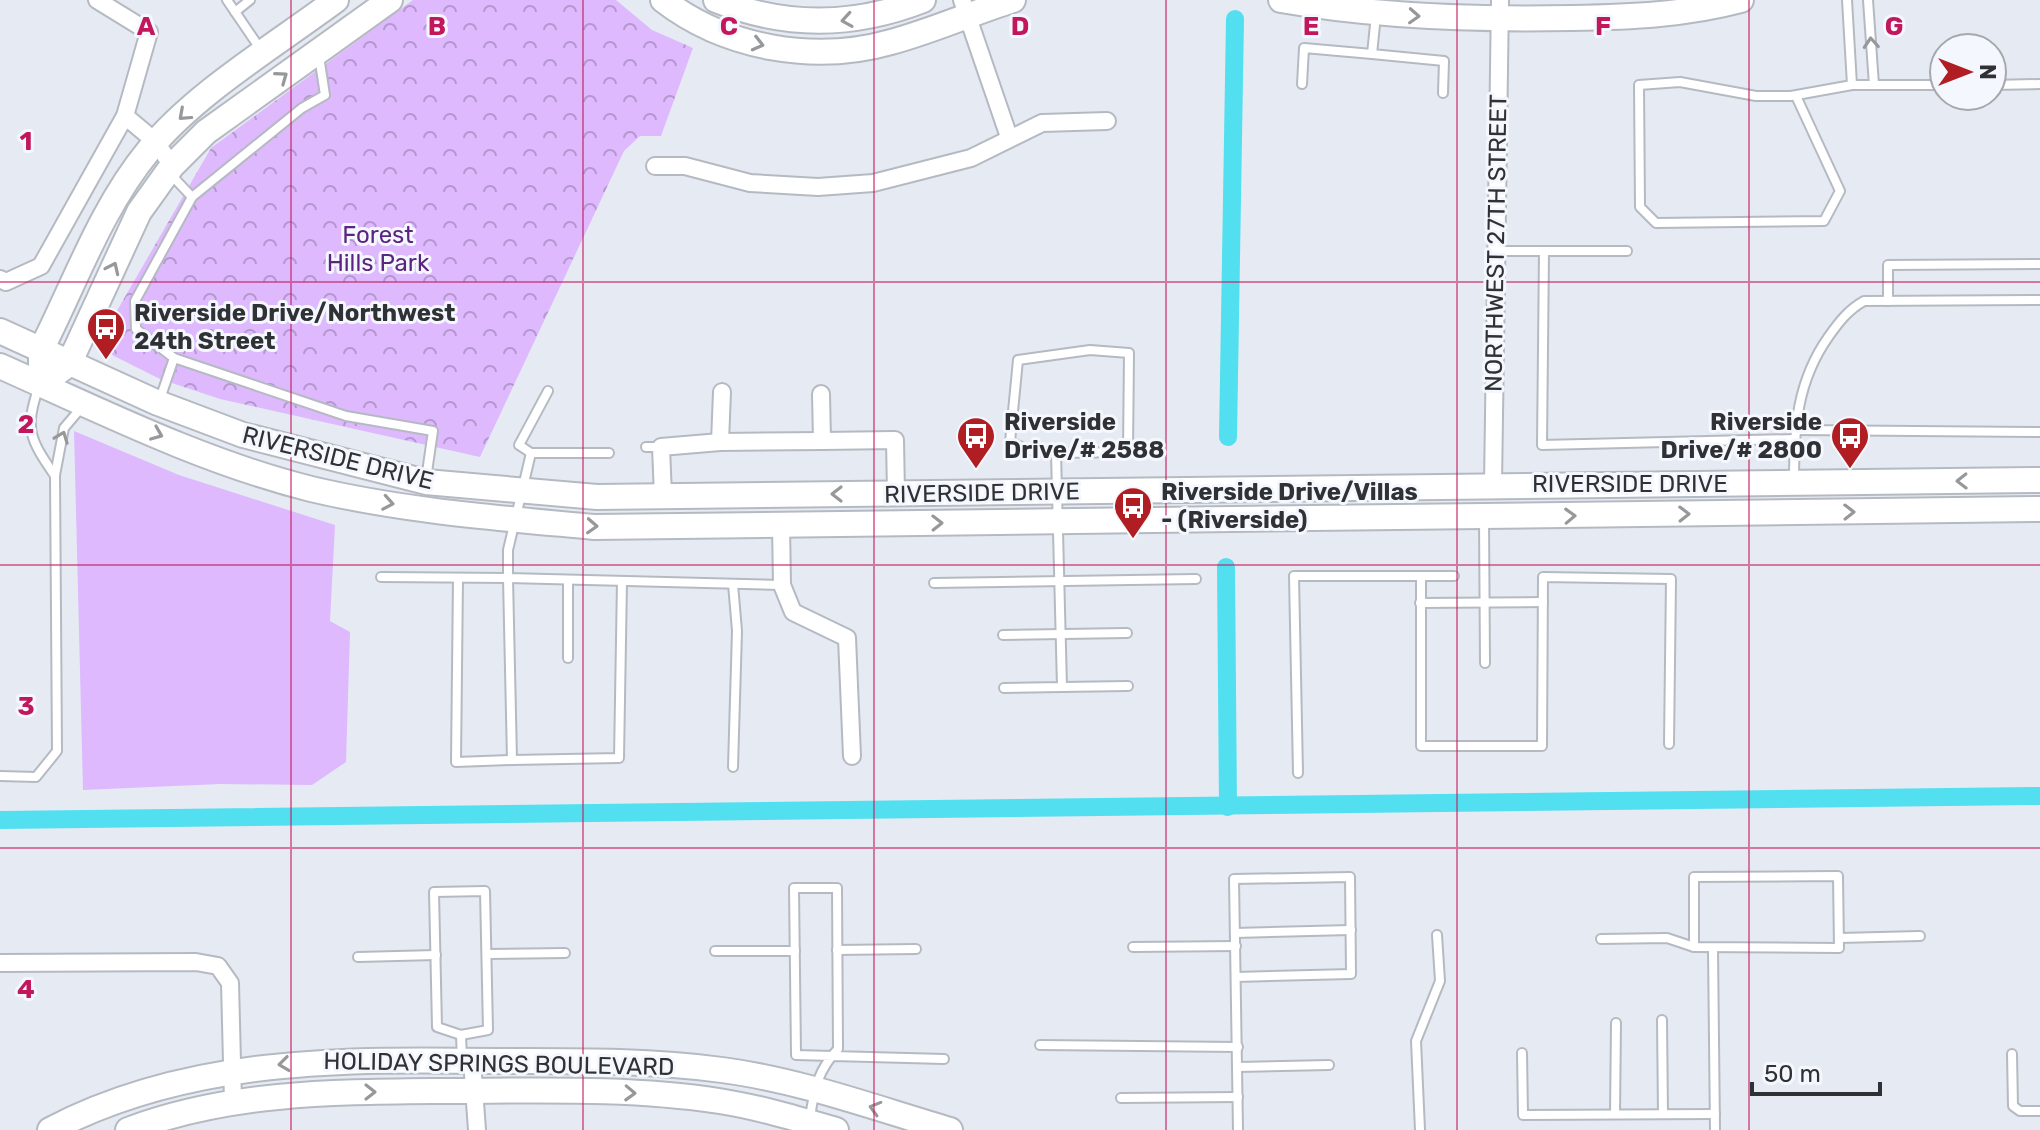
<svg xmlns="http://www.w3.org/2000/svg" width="2040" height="1130" font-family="Rubik,sans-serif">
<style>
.park{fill:url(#park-crowns)}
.pitch{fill:#deb9fe}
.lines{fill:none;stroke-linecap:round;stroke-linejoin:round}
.canal{stroke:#52dff0;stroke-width:18}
.lane-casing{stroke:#b5bac2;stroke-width:12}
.street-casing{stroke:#b5bac2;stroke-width:20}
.secondary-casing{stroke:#b5bac2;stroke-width:28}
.lane{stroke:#fff;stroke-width:8}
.street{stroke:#fff;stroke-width:16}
.secondary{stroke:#fff;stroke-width:24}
.oneway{stroke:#97989a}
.grid{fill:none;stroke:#c2185b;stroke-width:2;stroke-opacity:0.55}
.labels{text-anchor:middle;stroke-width:6;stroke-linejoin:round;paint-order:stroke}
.park-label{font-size:24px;fill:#5c2480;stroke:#f4f8fe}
.street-label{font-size:24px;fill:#2f3134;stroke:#f4f8fe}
.poi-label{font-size:24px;font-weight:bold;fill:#2f3134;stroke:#f4f8fe;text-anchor:start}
.grid-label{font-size:26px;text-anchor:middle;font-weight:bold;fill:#c2185b;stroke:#f4f8fe;stroke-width:6;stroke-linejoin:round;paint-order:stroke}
</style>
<defs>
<pattern id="park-crowns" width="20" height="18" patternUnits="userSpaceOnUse" patternTransform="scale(2)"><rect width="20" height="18" fill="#deb9fe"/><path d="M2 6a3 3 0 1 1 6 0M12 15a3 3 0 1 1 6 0" fill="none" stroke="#b497ce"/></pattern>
</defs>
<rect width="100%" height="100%" fill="#e6ebf3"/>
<path class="park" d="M 413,0 L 616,0 L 652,30 L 693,48 L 661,136 L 640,136 L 624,151 L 480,457 L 220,399 L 160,379 L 96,347 L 211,148 Z"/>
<path class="pitch" d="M 74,431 L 179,475 L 335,525 L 330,621 L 350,632 L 346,762 L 312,785 L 220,784 L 83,790 Z"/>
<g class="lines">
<g class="canal">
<path d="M 1228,437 L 1235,19"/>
<path d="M 1226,567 L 1228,807"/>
<path d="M 0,820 L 2040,796"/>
</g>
<defs>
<g id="lane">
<path d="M 227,0 L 261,50"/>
<path d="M 1847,0 L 1852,85"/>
<path d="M 1868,0 L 1874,85"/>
<path d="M 235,12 L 250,0"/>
<path d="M 1376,15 L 1372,54 L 1444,61 L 1443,93"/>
<path d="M 1302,84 L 1304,48 L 1372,54"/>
<path d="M 1992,85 L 2040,84"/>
<path d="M 1796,96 L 1840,191 L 1824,221 L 1656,223 L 1640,207 L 1639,85 L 1680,82 L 1756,96 L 1791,96 L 1852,85 L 1944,85"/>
<path d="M 173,171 L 176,180 L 192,197 L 135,301 L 136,329 L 174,358 L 346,416 L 433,431 L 426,479"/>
<path d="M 192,197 L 302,108 L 325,95 L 319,56"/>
<path d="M 1497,251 L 1544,251 L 1542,445 L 1795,439"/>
<path d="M 1544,251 L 1627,251"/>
<path d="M 1888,301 L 1888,265 L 2040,264"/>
<path d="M 160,399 L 174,358"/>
<path d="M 1795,430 L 2040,432"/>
<path d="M 646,447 L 661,447"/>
<path d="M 531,453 L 519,445 L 548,391"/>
<path d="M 609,453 L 531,453 L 508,550 L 508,578 L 781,585"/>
<path d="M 55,475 L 64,428 L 81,408"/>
<path d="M 1794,481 C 1794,427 1797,381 1829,336 C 1839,322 1848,310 1864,301 L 2040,300"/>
<path d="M 1484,520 L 1485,663"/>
<path d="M 1421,576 L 1421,746 L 1542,746 L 1543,577 L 1671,579 L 1669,744"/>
<path d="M 381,577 L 508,578 L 512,760 L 619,758 L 622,581"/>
<path d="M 458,578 L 456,762 L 512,760"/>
<path d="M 568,580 L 568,658"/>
<path d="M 934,583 L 1196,579"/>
<path d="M 733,584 L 737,631 L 733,767"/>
<path d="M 1420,603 L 1543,602"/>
<path d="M 1003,635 L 1127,633"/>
<path d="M 1062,687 L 1128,686"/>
<path d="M 1004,688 L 1062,687 L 1056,453 L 1128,452 L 1129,353 L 1090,350 L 1018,360 L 1010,442 L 1028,450 L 1056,453"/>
<path d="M 1298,773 L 1294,576 L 1454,576"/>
<path d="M 0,776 L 36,777 L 57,751 L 55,476 C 30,439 24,430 39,386"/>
<path d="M 1838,876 L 1839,948 L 1694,947 L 1694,877 Z"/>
<path d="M 485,891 L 488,1030 L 461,1035 L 437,1027 L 434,892 Z"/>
<path d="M 1235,933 L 1351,930"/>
<path d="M 1839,938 L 1920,936"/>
<path d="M 1601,939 L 1667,938 L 1694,947"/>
<path d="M 1133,947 L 1236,946"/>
<path d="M 1713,949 L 1715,1130"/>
<path d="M 837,950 L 916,949"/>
<path d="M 715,951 L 795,951"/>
<path d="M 487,954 L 565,953"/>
<path d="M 358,957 L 436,955"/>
<path d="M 1236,977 L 1351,974 L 1350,877 L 1234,879 L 1238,1130"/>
<path d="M 1662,1020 L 1663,1114"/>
<path d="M 461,1035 L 462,1060"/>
<path d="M 1040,1045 L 1238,1047"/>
<path d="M 1522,1053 L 1523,1115 L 1715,1114"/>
<path d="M 2012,1054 L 2013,1106 L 2020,1111 L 2040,1111"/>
<path d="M 1238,1067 L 1329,1065"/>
<path d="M 1121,1098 L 1238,1097"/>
<path d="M 1615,1114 L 1616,1023"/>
<path d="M 810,1118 C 814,1089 818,1070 838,1049 L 837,888 L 794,888 L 796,1055 L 944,1059"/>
<path d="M 1420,1130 L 1416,1041 L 1440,981 L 1437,935"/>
</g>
<g id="street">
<path d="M 962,0 L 1009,137"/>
<path d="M 125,116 L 156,142 L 172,166"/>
<path d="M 655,166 L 685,166 L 750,183 L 818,187 L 873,183 L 971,158 L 1042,123 L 1107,121"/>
<path d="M 0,279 L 6,282 L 41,266 L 125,116 L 149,32 L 97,0"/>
<path d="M 722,392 L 720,442 L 822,441"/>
<path d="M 821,394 L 822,441 L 895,440 L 896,494"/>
<path d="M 1493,485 L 1500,0"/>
<path d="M 663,496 L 661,447 L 720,442"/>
<path d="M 781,525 L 782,585 L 793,612 L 847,638 L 852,756"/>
<path d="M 0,963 L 196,962 L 218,966 L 230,983 L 233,1102"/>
<path d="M 472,1061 L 477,1130"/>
</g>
<g id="secondary">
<path d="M 663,0 C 725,48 814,64 891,42 C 932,31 972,13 1013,0"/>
<path d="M 716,0 C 785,28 854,27 923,0"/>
<path d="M 1281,0 C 1378,17 1475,20 1572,18 C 1630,17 1685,15 1741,0"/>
<path d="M 0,331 L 158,403 L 243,435 L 426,482 L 597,497 L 2040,480"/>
<path d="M 41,364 L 41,350 C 75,283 101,208 149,150 C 194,94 277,44 336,0"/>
<path d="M 0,366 C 101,411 203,462 311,489 C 404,511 499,518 594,527 L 2040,509"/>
<path d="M 58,372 L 69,364 L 139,212 L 172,166 L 206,132 L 390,0"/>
<path d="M 50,1130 C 189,1057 346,1059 499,1061 C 573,1061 648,1060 722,1070 C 799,1080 875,1108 950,1130"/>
<path d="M 128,1130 C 229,1092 333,1092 440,1091 C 532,1091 627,1087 719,1101 C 758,1107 798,1119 836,1130"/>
</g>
</defs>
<use href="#lane" class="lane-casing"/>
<use href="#street" class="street-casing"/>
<use href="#secondary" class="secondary-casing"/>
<use href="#lane" class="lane"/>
<use href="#street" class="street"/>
<use href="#secondary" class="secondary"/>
</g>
<defs><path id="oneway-chevron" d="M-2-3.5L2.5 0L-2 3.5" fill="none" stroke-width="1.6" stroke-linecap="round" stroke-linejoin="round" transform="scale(2)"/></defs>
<g class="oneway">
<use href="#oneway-chevron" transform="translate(1414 16) rotate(3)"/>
<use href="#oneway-chevron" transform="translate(847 20) rotate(171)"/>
<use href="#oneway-chevron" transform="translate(1871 43) rotate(-94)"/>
<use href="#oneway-chevron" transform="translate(758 44) rotate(14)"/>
<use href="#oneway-chevron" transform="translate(282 77) rotate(-36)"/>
<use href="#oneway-chevron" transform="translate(184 115) rotate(138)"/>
<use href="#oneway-chevron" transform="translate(113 268) rotate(-65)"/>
<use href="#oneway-chevron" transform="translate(157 434) rotate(22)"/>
<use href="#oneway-chevron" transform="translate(62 437) rotate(-69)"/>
<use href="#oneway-chevron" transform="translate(1962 481) rotate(179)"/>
<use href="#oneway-chevron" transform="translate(837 494) rotate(180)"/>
<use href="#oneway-chevron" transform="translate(388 503) rotate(10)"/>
<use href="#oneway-chevron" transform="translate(1849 512) rotate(-1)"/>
<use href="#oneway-chevron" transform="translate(1684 514) rotate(-1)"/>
<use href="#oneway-chevron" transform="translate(1570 516) rotate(-2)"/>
<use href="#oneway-chevron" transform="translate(937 523) rotate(-1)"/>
<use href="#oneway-chevron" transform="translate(592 526) rotate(3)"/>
<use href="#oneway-chevron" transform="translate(284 1064) rotate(173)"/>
<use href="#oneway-chevron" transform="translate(370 1092)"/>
<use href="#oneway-chevron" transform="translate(630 1093) rotate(2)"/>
<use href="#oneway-chevron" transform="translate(875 1108) rotate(-164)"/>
</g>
<path class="grid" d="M 291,0 L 291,1130M 583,0 L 583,1130M 874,0 L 874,1130M 1166,0 L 1166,1130M 1457,0 L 1457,1130M 1749,0 L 1749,1130M 0,282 L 2040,282M 0,565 L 2040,565M 0,848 L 2040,848"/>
<defs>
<symbol id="bus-pin" viewBox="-11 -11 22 30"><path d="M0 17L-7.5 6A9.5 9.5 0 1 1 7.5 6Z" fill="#b01e24" stroke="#f4f8fe"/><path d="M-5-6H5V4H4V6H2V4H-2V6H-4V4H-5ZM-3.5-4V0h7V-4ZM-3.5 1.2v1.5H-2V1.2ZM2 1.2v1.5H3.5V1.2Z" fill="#fff"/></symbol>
</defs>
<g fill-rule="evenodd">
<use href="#bus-pin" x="84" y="305" width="44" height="60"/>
<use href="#bus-pin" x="954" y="414" width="44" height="60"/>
<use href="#bus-pin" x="1828" y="414" width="44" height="60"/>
<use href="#bus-pin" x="1111" y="484" width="44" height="60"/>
</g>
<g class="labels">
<g class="park-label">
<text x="378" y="243">Forest<tspan x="378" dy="28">Hills Park</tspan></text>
</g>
<g class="street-label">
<text transform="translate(1496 243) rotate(-89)" y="8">NORTHWEST 27TH STREET</text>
<text transform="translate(338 458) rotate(14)" y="8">RIVERSIDE DRIVE</text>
<text x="1630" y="492">RIVERSIDE DRIVE</text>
<text transform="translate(982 493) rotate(-1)" y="8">RIVERSIDE DRIVE</text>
<text transform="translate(499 1064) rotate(1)" y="8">HOLIDAY SPRINGS BOULEVARD</text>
</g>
<g class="poi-label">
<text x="134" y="321">Riverside Drive/Northwest<tspan x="134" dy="28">24th Street</tspan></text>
<text x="1004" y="430">Riverside<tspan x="1004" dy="28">Drive/# 2588</tspan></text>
<text x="1822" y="430" text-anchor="end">Riverside<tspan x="1822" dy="28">Drive/# 2800</tspan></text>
<text x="1161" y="500">Riverside Drive/Villas<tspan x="1161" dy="28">- (Riverside)</tspan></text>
</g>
</g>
<g class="grid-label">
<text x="146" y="35">A</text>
<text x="437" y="35">B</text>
<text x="729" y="35">C</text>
<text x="1020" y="35">D</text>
<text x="1311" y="35">E</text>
<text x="1603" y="35">F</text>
<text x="1894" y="35">G</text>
<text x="26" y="150">1</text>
<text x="26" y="433">2</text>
<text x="26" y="715">3</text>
<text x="26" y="998">4</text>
</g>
<g transform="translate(1968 72) rotate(90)"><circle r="38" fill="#f4f8fe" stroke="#a5a8ad" stroke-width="2"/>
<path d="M0-6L14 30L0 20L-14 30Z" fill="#b01e24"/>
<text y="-12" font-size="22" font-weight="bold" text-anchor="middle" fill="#2f3134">N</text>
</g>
<path d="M1752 1082v12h128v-12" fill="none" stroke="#2f3134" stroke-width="4"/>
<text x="1764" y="1082" font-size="24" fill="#2f3134" stroke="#f4f8fe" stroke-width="6" paint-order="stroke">50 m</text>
</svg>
